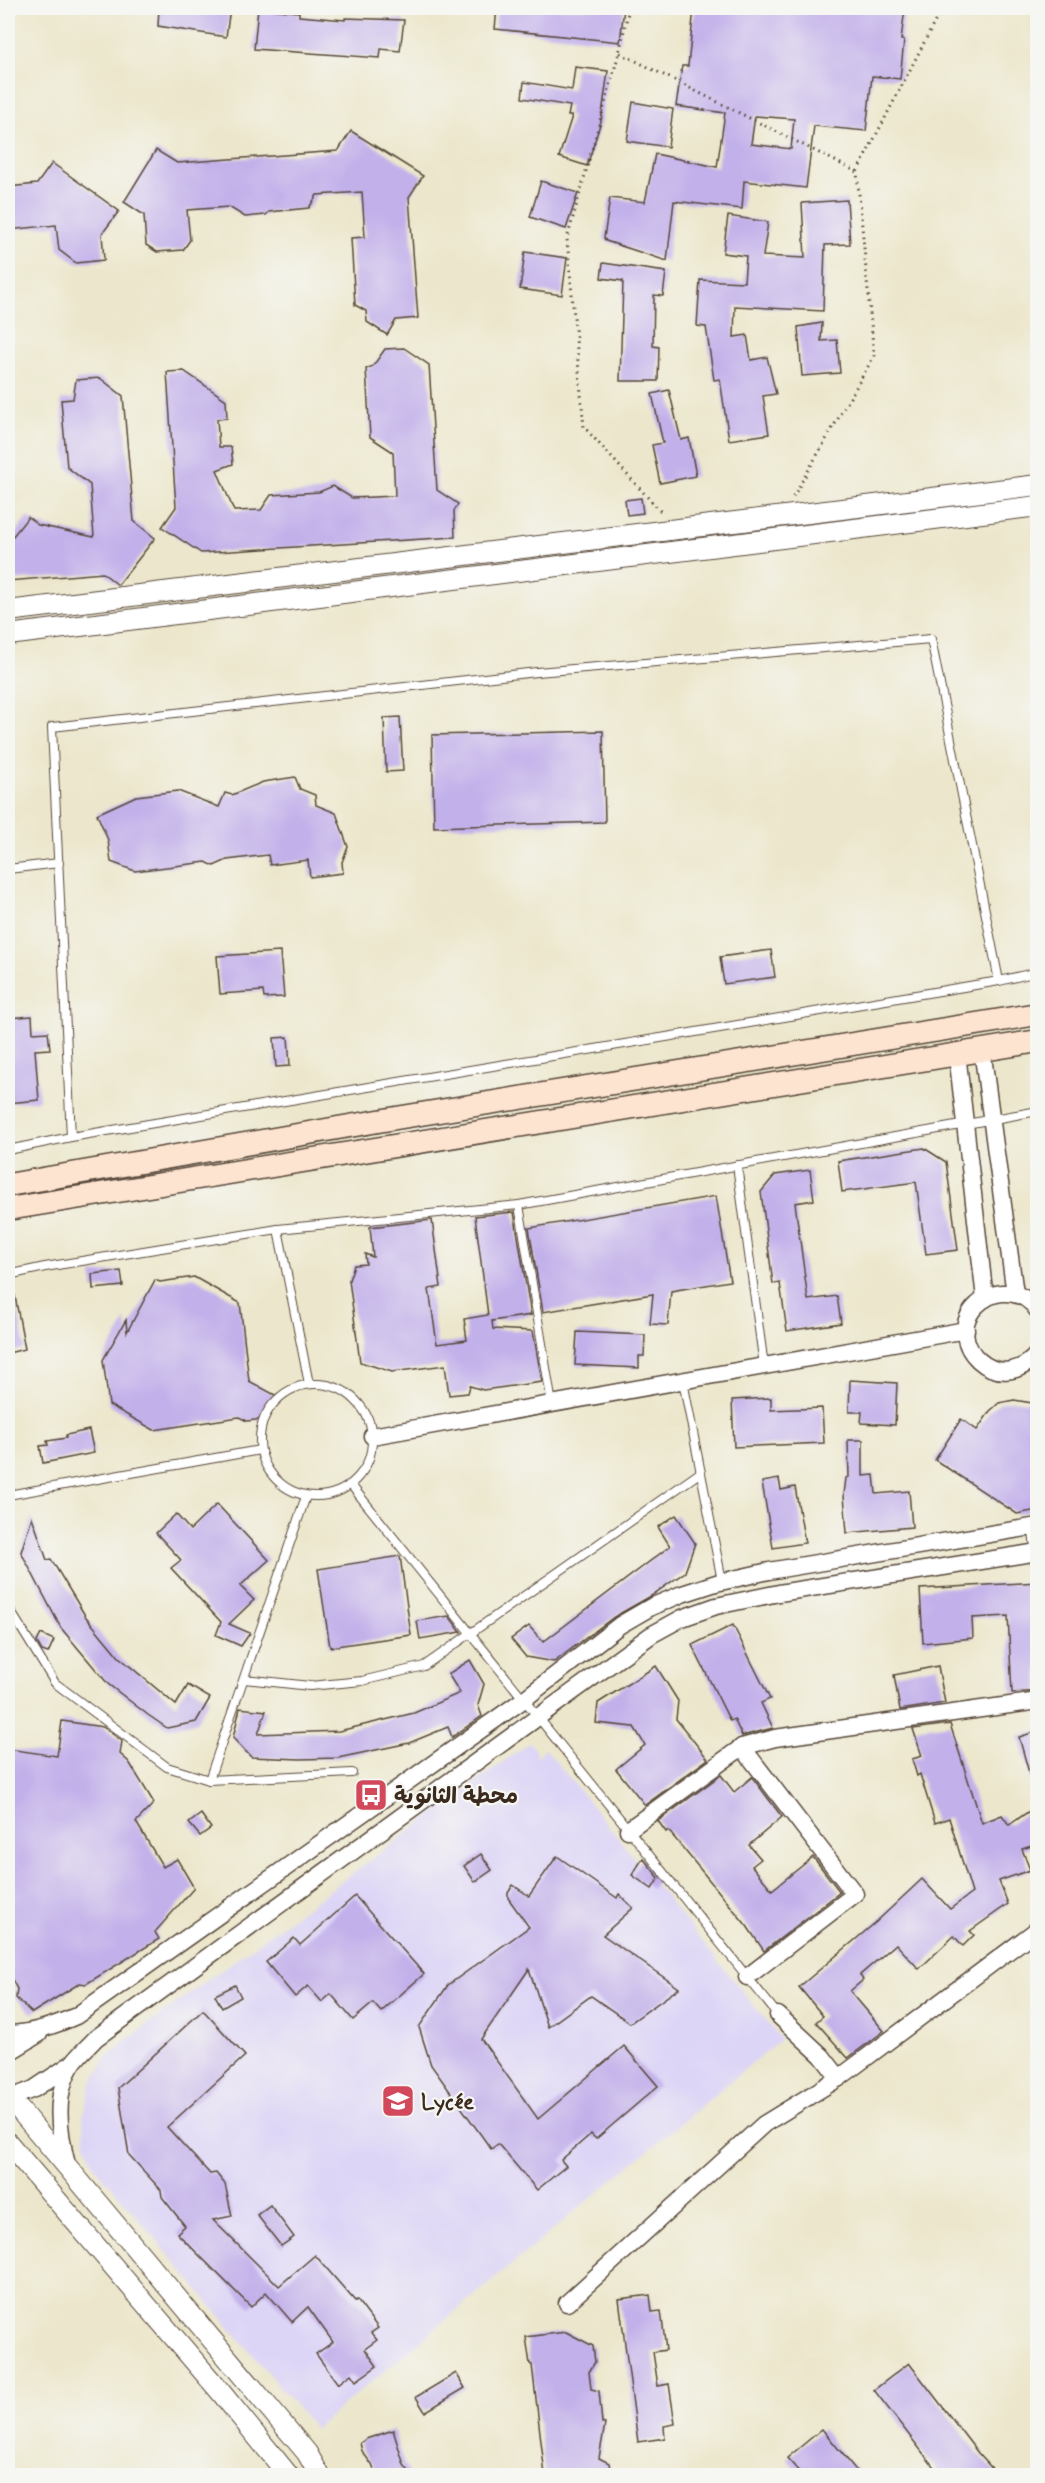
<svg xmlns="http://www.w3.org/2000/svg" width="1045" height="2483" font-family="Mynerve,'Playpen Sans Arabic',sans-serif">
<style>
.built{fill:#ddd5f6}
.building{fill:#c2b0ea;fill-rule:evenodd}
.lines{fill:none;stroke-linecap:round;stroke-linejoin:round}
.service-casing{stroke:#564638;stroke-width:10}
.minor-casing{stroke:#564638;stroke-width:19}
.tertiary-casing{stroke:#564638;stroke-width:22}
.secondary-casing{stroke:#564638;stroke-width:25}
.path{stroke:#564638;stroke-width:3;stroke-dasharray:1.5 4.5;stroke-linecap:butt}
.service{stroke:#fff;stroke-width:8}
.minor{stroke:#fff;stroke-width:16}
.tertiary{stroke:#fff;stroke-width:20}
.secondary{stroke:#fde4d1;stroke-width:22}
.labels{text-anchor:middle;stroke-width:4.5;stroke-linejoin:round;paint-order:stroke}
.poi-label{font-size:22px;font-weight:bold;fill:#3b2a1e;stroke:#f6f6f2;text-anchor:start}
</style>
<rect width="100%" height="100%" fill="#f6f6f2"/>
<filter id="ink" filterUnits="userSpaceOnUse"><feTurbulence type="fractalNoise" baseFrequency=".0167" numOctaves="2"/><feDisplacementMap in="SourceGraphic" scale="12" xChannelSelector="R" yChannelSelector="G"/><feConvolveMatrix kernelMatrix="1 2 1 2 8 2 1 2 1" color-interpolation-filters="sRGB"/></filter>
<filter id="wash" filterUnits="userSpaceOnUse"><feTurbulence type="fractalNoise" baseFrequency=".008" numOctaves="4" result="noise"/><feDisplacementMap in="SourceGraphic" scale="24" xChannelSelector="R" yChannelSelector="G"/><feGaussianBlur stdDeviation="1.35" result="paint"/><feColorMatrix in="noise" values="0 0 0 0 0 0 0 0 0 0 0 0 0 0 0 0 0 1.4 0 .05"/><feComposite in="paint" operator="in"/></filter>
<g filter="url(#wash)">
<rect width="100%" height="100%" fill="#ece7cc"/>
<path class="built" d="M 530,1742 L 538,1757 L 545,1748 L 781,2039 L 315,2429 L 95,2167 L 85,2143 L 83,2117 L 91,2084 L 106,2059 L 127,2040 Z"/>
<g id="blocks">
<g class="building">
<path d="M 159,8 L 193,12 L 194,8 L 230,8 L 226,37 L 158,26 Z"/>
<path d="M 258,8 L 299,12 L 299,16 L 345,20 L 345,18 L 404,20 L 400,51 L 381,49 L 380,58 L 254,49 Z"/>
<path d="M 497,8 L 624,8 L 620,42 L 495,29 Z"/>
<path d="M 694,8 L 905,8 L 901,40 L 904,40 L 900,79 L 872,76 L 866,131 L 814,126 L 806,188 L 744,181 L 742,209 L 674,201 L 667,261 L 606,241 L 604,238 L 610,198 L 645,202 L 655,154 L 717,167 L 725,113 L 676,106 L 682,66 L 688,66 ZM 755,116 L 794,119 L 791,149 L 751,144 Z"/>
<path d="M 575,67 L 608,71 L 601,121 L 587,166 L 559,157 L 572,116 L 568,116 L 570,106 L 522,98 L 524,82 L 572,90 Z"/>
<path d="M 633,102 L 673,109 L 668,147 L 627,141 Z"/>
<path d="M 351,131 L 423,176 L 409,197 L 418,318 L 396,320 L 387,335 L 367,322 L 366,311 L 355,305 L 351,238 L 365,237 L 362,192 L 317,195 L 309,208 L 269,212 L 266,215 L 245,217 L 229,207 L 187,210 L 190,240 L 183,250 L 157,252 L 146,245 L 144,215 L 124,202 L 156,150 L 177,163 L 338,151 Z"/>
<path d="M 52,163 L 119,211 L 102,234 L 104,260 L 76,263 L 59,250 L 56,225 L 8,230 L 8,187 L 37,184 Z"/>
<path d="M 541,181 L 578,193 L 566,229 L 530,217 Z"/>
<path d="M 847,200 L 850,244 L 825,245 L 823,311 L 735,306 L 734,337 L 747,335 L 751,360 L 767,357 L 776,394 L 763,396 L 769,434 L 729,440 L 720,379 L 714,380 L 706,327 L 697,326 L 700,280 L 744,282 L 746,256 L 723,253 L 728,216 L 768,222 L 763,256 L 805,258 L 802,203 Z"/>
<path d="M 525,252 L 567,258 L 562,295 L 520,289 Z"/>
<path d="M 603,263 L 666,272 L 663,296 L 654,295 L 653,346 L 659,347 L 658,381 L 620,381 L 623,281 L 601,278 Z"/>
<path d="M 822,323 L 821,341 L 837,340 L 840,373 L 802,376 L 798,327 Z"/>
<path d="M 404,348 L 429,365 L 437,490 L 458,504 L 454,511 L 455,537 L 201,553 L 162,527 L 176,507 L 167,372 L 184,371 L 226,400 L 227,418 L 217,419 L 219,447 L 231,447 L 233,464 L 217,470 L 234,511 L 261,510 L 271,495 L 319,492 L 333,486 L 352,498 L 395,496 L 393,452 L 370,437 L 366,369 L 373,366 L 385,349 Z"/>
<path d="M 100,378 L 123,396 L 134,521 L 155,538 L 118,585 L 103,573 L 8,581 L 8,535 L 13,536 L 28,517 L 38,525 L 94,537 L 90,485 L 67,467 L 61,400 L 73,399 L 76,380 Z"/>
<path d="M 669,390 L 681,440 L 689,438 L 696,476 L 660,483 L 652,445 L 663,443 L 652,394 Z"/>
<path d="M 641,498 L 643,513 L 627,515 L 625,500 Z"/>
<path d="M 400,717 L 403,771 L 386,772 L 384,718 Z"/>
<path d="M 603,731 L 605,822 L 434,827 L 432,735 Z"/>
<path d="M 295,777 L 300,789 L 315,795 L 316,805 L 336,813 L 348,847 L 342,862 L 343,873 L 310,877 L 308,860 L 270,865 L 268,855 L 227,860 L 214,866 L 206,862 L 135,871 L 111,862 L 108,840 L 97,814 L 136,796 L 178,791 L 219,807 L 225,793 L 232,795 L 263,782 Z"/>
<path d="M 771,950 L 775,977 L 724,984 L 720,957 Z"/>
<path d="M 280,952 L 284,997 L 264,998 L 263,991 L 220,994 L 217,956 Z"/>
<path d="M 32,1016 L 33,1033 L 48,1032 L 50,1049 L 35,1050 L 39,1100 L 8,1103 L 8,1018 Z"/>
<path d="M 288,1037 L 290,1066 L 276,1067 L 274,1038 Z"/>
<path d="M 924,1148 L 946,1162 L 958,1250 L 926,1254 L 916,1182 L 842,1192 L 838,1161 Z"/>
<path d="M 810,1170 L 814,1200 L 795,1203 L 808,1300 L 837,1296 L 841,1323 L 787,1331 L 780,1283 L 773,1284 L 761,1192 L 775,1175 Z"/>
<path d="M 716,1196 L 730,1281 L 671,1291 L 668,1325 L 650,1324 L 653,1294 L 543,1312 L 529,1228 Z"/>
<path d="M 514,1212 L 531,1315 L 492,1321 L 493,1329 L 533,1331 L 542,1382 L 483,1390 L 470,1386 L 468,1393 L 449,1395 L 445,1365 L 392,1372 L 360,1362 L 349,1280 L 354,1265 L 366,1264 L 365,1254 L 373,1257 L 370,1227 L 432,1220 L 441,1287 L 429,1289 L 437,1344 L 467,1340 L 464,1319 L 488,1315 L 475,1216 Z"/>
<path d="M 121,1271 L 123,1286 L 93,1289 L 92,1274 Z"/>
<path d="M 194,1277 L 240,1303 L 249,1381 L 277,1396 L 263,1419 L 247,1421 L 239,1417 L 154,1430 L 109,1405 L 103,1360 L 126,1320 L 127,1332 L 155,1280 L 160,1282 Z"/>
<path d="M 15,1296 L 25,1349 L 8,1353 L 8,1297 Z"/>
<path d="M 577,1332 L 645,1335 L 644,1356 L 639,1356 L 639,1368 L 575,1365 Z"/>
<path d="M 850,1380 L 897,1383 L 895,1425 L 861,1423 L 862,1412 L 849,1412 Z"/>
<path d="M 771,1398 L 771,1410 L 822,1408 L 824,1443 L 734,1447 L 732,1400 Z"/>
<path d="M 1014,1400 L 1038,1404 L 1038,1510 L 1017,1514 L 935,1460 L 961,1419 L 977,1430 L 990,1411 L 999,1403 Z"/>
<path d="M 89,1430 L 94,1453 L 43,1463 L 40,1446 L 48,1445 L 47,1441 L 66,1438 L 66,1435 Z"/>
<path d="M 848,1440 L 863,1440 L 863,1476 L 874,1475 L 876,1494 L 909,1491 L 912,1527 L 847,1533 L 844,1495 L 846,1478 L 849,1477 Z"/>
<path d="M 779,1479 L 781,1490 L 795,1487 L 805,1543 L 773,1548 L 762,1482 Z"/>
<path d="M 217,1504 L 269,1560 L 240,1586 L 254,1600 L 229,1624 L 250,1633 L 241,1646 L 216,1635 L 221,1622 L 171,1568 L 181,1560 L 156,1533 L 176,1514 L 190,1530 Z"/>
<path d="M 676,1515 L 695,1543 L 685,1572 L 651,1596 L 614,1617 L 554,1662 L 526,1657 L 511,1639 L 529,1626 L 543,1642 L 670,1546 L 658,1527 Z"/>
<path d="M 32,1517 L 47,1560 L 51,1559 L 86,1617 L 119,1657 L 176,1705 L 188,1685 L 210,1698 L 196,1722 L 167,1728 L 148,1715 L 108,1684 L 61,1628 L 21,1552 Z"/>
<path d="M 400,1556 L 411,1635 L 330,1647 L 318,1569 Z"/>
<path d="M 1038,1582 L 1038,1691 L 1012,1693 L 1008,1616 L 972,1618 L 973,1638 L 923,1643 L 920,1589 Z"/>
<path d="M 449,1616 L 461,1632 L 420,1639 L 417,1621 Z"/>
<path d="M 733,1625 L 770,1699 L 761,1703 L 773,1728 L 742,1736 L 734,1719 L 730,1721 L 692,1645 Z"/>
<path d="M 41,1634 L 54,1640 L 48,1653 L 42,1651 L 37,1642 Z"/>
<path d="M 470,1660 L 484,1684 L 478,1705 L 482,1716 L 452,1737 L 448,1727 L 409,1743 L 338,1758 L 300,1759 L 251,1757 L 233,1738 L 240,1708 L 266,1711 L 258,1734 L 339,1731 L 414,1713 L 460,1693 L 448,1674 Z"/>
<path d="M 656,1666 L 678,1701 L 676,1719 L 708,1759 L 645,1805 L 616,1769 L 645,1745 L 634,1727 L 596,1723 L 598,1703 Z"/>
<path d="M 938,1666 L 945,1703 L 900,1710 L 894,1675 Z"/>
<path d="M 62,1721 L 103,1727 L 122,1741 L 120,1754 L 129,1762 L 154,1803 L 136,1822 L 163,1867 L 177,1859 L 194,1888 L 155,1932 L 159,1939 L 86,1984 L 80,1983 L 32,2013 L 16,1998 L 17,1989 L 8,1972 L 8,1749 L 57,1756 Z"/>
<path d="M 950,1724 L 982,1823 L 1002,1815 L 1009,1825 L 1038,1805 L 1038,1844 L 1022,1849 L 1030,1870 L 999,1881 L 1008,1904 L 970,1931 L 974,1935 L 963,1946 L 954,1936 L 919,1969 L 896,1944 L 860,1975 L 863,1980 L 850,1991 L 884,2031 L 848,2058 L 816,2022 L 823,2016 L 799,1987 L 875,1923 L 922,1879 L 950,1909 L 972,1893 L 949,1818 L 935,1823 L 920,1774 L 917,1776 L 912,1759 L 922,1756 L 913,1729 Z"/>
<path d="M 1038,1731 L 1038,1786 L 1033,1787 L 1019,1737 Z"/>
<path d="M 721,1775 L 734,1792 L 752,1777 L 782,1817 L 749,1845 L 761,1859 L 752,1866 L 772,1890 L 813,1857 L 840,1892 L 764,1951 L 747,1926 L 668,1830 L 666,1832 L 658,1821 Z"/>
<path d="M 201,1814 L 211,1828 L 200,1836 L 189,1823 Z"/>
<path d="M 481,1854 L 492,1870 L 475,1882 L 464,1866 Z"/>
<path d="M 557,1856 L 617,1898 L 619,1894 L 633,1908 L 603,1935 L 679,1988 L 630,2023 L 591,1996 L 548,2027 L 529,1969 L 481,2039 L 538,2119 L 624,2046 L 658,2086 L 596,2139 L 591,2134 L 561,2160 L 566,2166 L 537,2190 L 498,2144 L 491,2149 L 431,2065 L 419,2027 L 448,1985 L 529,1927 L 508,1898 L 508,1893 L 513,1885 L 529,1896 Z"/>
<path d="M 643,1858 L 659,1878 L 652,1889 L 632,1875 Z"/>
<path d="M 355,1896 L 424,1974 L 381,2012 L 373,2003 L 353,2020 L 331,1994 L 322,2002 L 308,1986 L 295,1997 L 266,1962 L 294,1938 L 300,1945 Z"/>
<path d="M 235,1985 L 241,1997 L 222,2008 L 215,1995 Z"/>
<path d="M 203,2010 L 245,2056 L 167,2127 L 210,2174 L 216,2173 L 225,2184 L 232,2216 L 213,2220 L 279,2286 L 315,2255 L 355,2301 L 357,2300 L 378,2328 L 371,2333 L 377,2340 L 365,2349 L 377,2366 L 356,2381 L 351,2374 L 338,2384 L 316,2354 L 333,2342 L 308,2307 L 292,2322 L 266,2292 L 251,2307 L 177,2233 L 185,2226 L 162,2197 L 161,2190 L 129,2155 L 118,2088 Z"/>
<path d="M 270,2205 L 294,2237 L 281,2246 L 257,2215 Z"/>
<path d="M 650,2295 L 652,2312 L 661,2311 L 666,2350 L 653,2352 L 658,2386 L 669,2384 L 675,2424 L 664,2426 L 665,2438 L 638,2442 L 619,2299 Z"/>
<path d="M 566,2332 L 593,2346 L 595,2362 L 589,2372 L 591,2389 L 599,2391 L 602,2423 L 605,2424 L 599,2458 L 609,2463 L 611,2475 L 545,2475 L 532,2365 L 530,2364 L 526,2337 Z"/>
<path d="M 909,2363 L 978,2453 L 998,2475 L 940,2475 L 874,2390 Z"/>
<path d="M 456,2373 L 465,2388 L 425,2412 L 416,2397 Z"/>
<path d="M 822,2429 L 860,2475 L 802,2475 L 787,2458 Z"/>
<path d="M 393,2430 L 404,2465 L 412,2475 L 376,2475 L 372,2465 L 362,2451 L 360,2443 L 366,2439 Z"/>
</g>
</g>
</g>
<g filter="url(#ink)">
<use href="#blocks" fill-opacity="0" stroke="#564638" stroke-width="1.5"/>
<g class="lines">
<defs>
<g id="service">
<path d="M 8,869 L 59,863"/>
<path d="M 71,1137 L 999,981 L 1038,972"/>
<path d="M 8,1150 L 71,1137 L 52,727 L 537,672 L 931,639 L 999,981"/>
<path d="M 737,1165 L 764,1366"/>
<path d="M 519,1205 L 552,1404"/>
<path d="M 278,1229 L 309,1384"/>
<path d="M 8,1275 L 45,1267 L 278,1229 L 519,1205 L 1038,1111"/>
<path d="M 683,1381 L 722,1581"/>
<circle cx="316" cy="1440" r="56"/>
<path d="M 351,1485 L 778,2015"/>
<path d="M 8,1495 L 260,1450"/>
<path d="M 1032,1527 L 1036,1553"/>
<path d="M 8,1607 L 55,1683 L 167,1767 L 209,1780 L 352,1773"/>
<path d="M 244,1679 L 310,1686 L 362,1681 L 424,1666 L 701,1472"/>
<path d="M 209,1780 L 306,1496"/>
</g>
<g id="minor">
<path d="M 982,1049 L 1015,1294"/>
<path d="M 957,1053 L 985,1299"/>
<path d="M 1038,1311 C 1030,1299 1017,1292 1002,1293 C 992,1294 984,1298 977,1305 C 940,1340 998,1401 1038,1353"/>
<path d="M 372,1436 L 966,1330"/>
<path d="M 742,1747 L 855,1894 L 747,1977"/>
<path d="M 628,1830 L 742,1747 L 775,1738 L 1038,1701"/>
<path d="M 778,2015 L 822,2056 L 839,2078 L 1038,1929"/>
<path d="M 8,2034 C 33,2033 53,2026 76,2016 L 523,1700 L 620,1625 L 651,1607 L 682,1594 L 716,1583 L 769,1571 L 1038,1526"/>
<path d="M 8,2053 L 39,2034"/>
<path d="M 8,2099 L 34,2089 L 73,2063"/>
<path d="M 67,2165 C 59,2132 53,2093 73,2063 C 79,2054 89,2046 96,2038 L 651,1635 L 682,1618 L 716,1606 L 779,1593 L 1038,1552"/>
<path d="M 567,2303 L 764,2124 L 839,2078"/>
</g>
<g id="tertiary">
<path d="M 8,611 L 1038,485"/>
<path d="M 8,635 L 1038,506"/>
<path d="M 8,2096 L 307,2453 L 320,2476"/>
<path d="M 8,2143 L 219,2390 L 289,2476"/>
</g>
<g id="secondary">
<path d="M 8,1185 L 390,1119 L 1038,1014"/>
<path d="M 8,1209 L 1038,1041"/>
</g>
</defs>
<use href="#service" class="service-casing"/>
<use href="#minor" class="minor-casing"/>
<use href="#tertiary" class="tertiary-casing"/>
<use href="#secondary" class="secondary-casing"/>
<g class="path">
<path d="M 629,8 L 619,53 L 567,239 L 584,427 L 661,512"/>
<path d="M 620,53 L 857,172"/>
<path d="M 793,497 L 874,356 L 857,172 L 942,8"/>
</g>
<use href="#service" class="service"/>
<use href="#minor" class="minor"/>
<use href="#tertiary" class="tertiary"/>
<use href="#secondary" class="secondary"/>
</g>
</g>
<defs>
<symbol id="bus-square" viewBox="-11 -11 22 22"><rect x="-9" y="-9" width="18" height="18" rx="4" fill="#d1495b" stroke="#f6f6f2"/><path d="M-5-6H5V4H4V6H2V4H-2V6H-4V4H-5ZM-3.5-4V0h7V-4ZM-3.5 1.2v1.5H-2V1.2ZM2 1.2v1.5H3.5V1.2Z" fill="#fff"/></symbol>
<symbol id="school-square" viewBox="-11 -11 22 22"><rect x="-9" y="-9" width="18" height="18" rx="4" fill="#d1495b" stroke="#f6f6f2"/><path d="M0-5L7-2L0 1L-7-2ZM-4 1L0 2.5L4 1V4Q0 6-4 4Z" fill="#fff"/></symbol>
</defs>
<g fill-rule="evenodd">
<use href="#bus-square" x="352" y="1776" width="38" height="38"/>
<use href="#school-square" x="379" y="2082" width="38" height="38"/>
</g>
<g class="labels">
<g class="poi-label">
<text x="394" y="1803">محطة الثانوية</text>
<text x="421" y="2109">Lycée</text>
</g>
</g>
<rect width="1045" height="2483" fill="none" stroke="#f6f6f2" stroke-width="30"/>
</svg>
